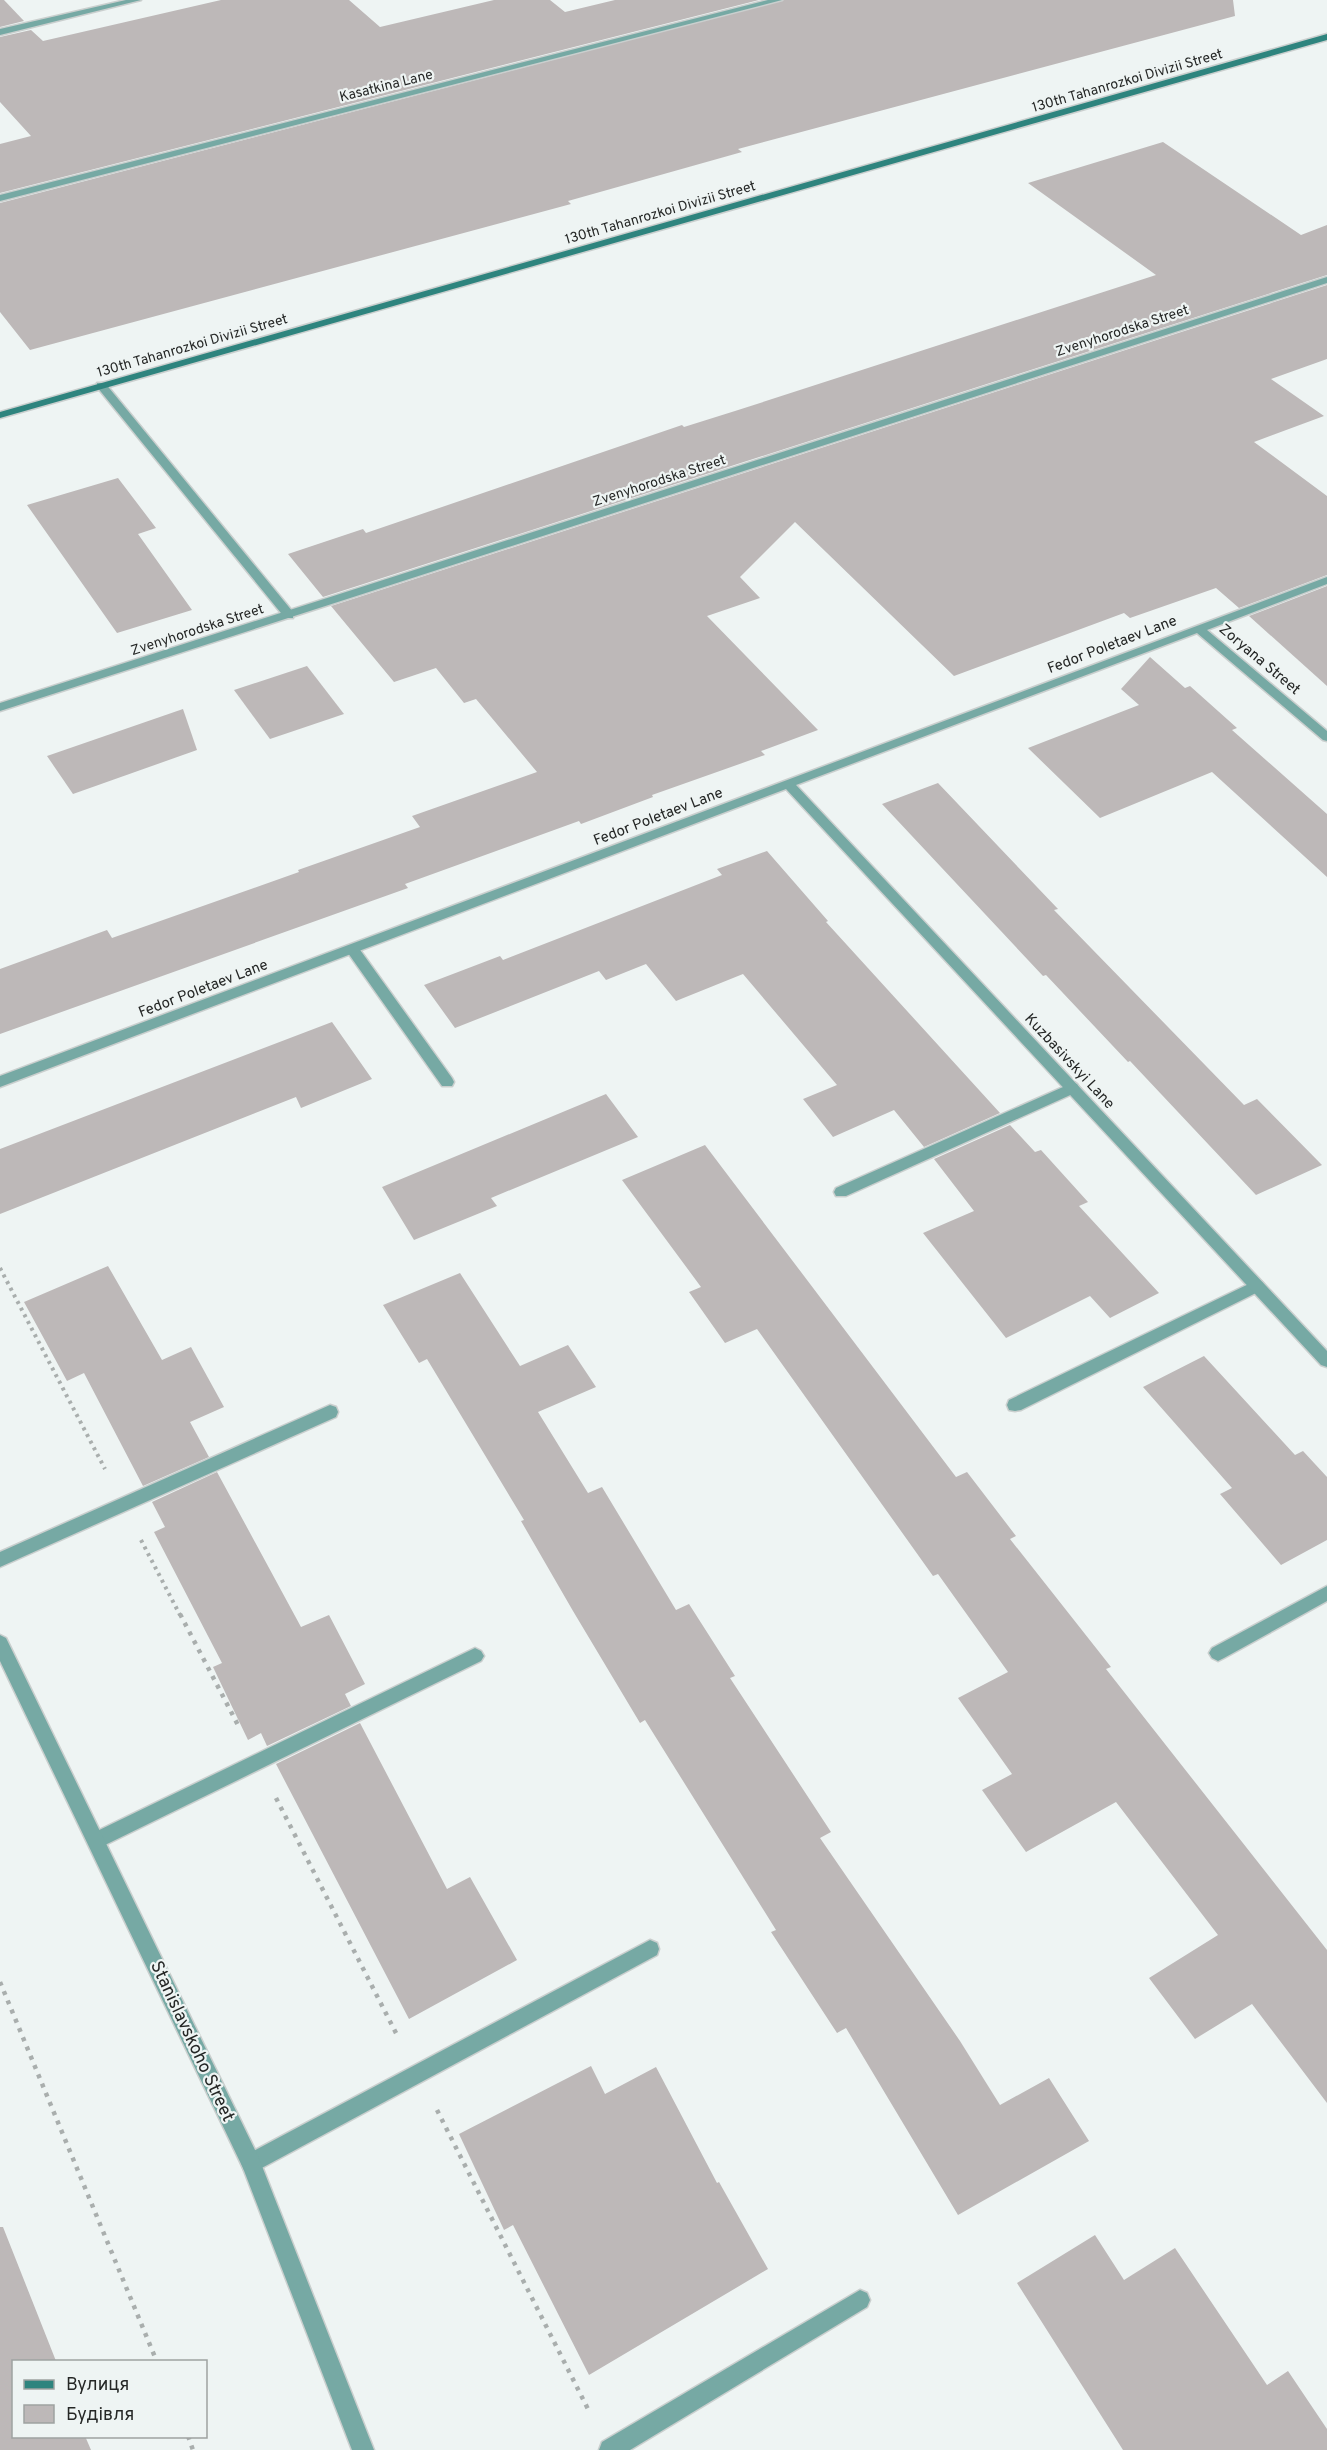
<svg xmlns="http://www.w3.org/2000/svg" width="1327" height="2450" font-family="Overpass,sans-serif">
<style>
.building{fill:#bdb8b8}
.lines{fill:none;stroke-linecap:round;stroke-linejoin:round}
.lane-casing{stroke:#cacfce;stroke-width:3}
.street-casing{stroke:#cacfce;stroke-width:3}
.secondary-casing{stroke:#cacfce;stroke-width:3}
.path-far1{stroke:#a9aead;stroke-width:4;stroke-dasharray:3 4.5;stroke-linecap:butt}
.path{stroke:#a9aead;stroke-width:4.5;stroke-dasharray:4 6;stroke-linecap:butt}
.lane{fill:#76a9a4;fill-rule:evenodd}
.street{fill:#76a9a4;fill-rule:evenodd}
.secondary{fill:#2e847e;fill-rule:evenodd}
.labels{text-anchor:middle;stroke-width:4.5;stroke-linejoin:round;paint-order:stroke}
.far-street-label{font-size:14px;fill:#252726;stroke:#eef4f3}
.street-label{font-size:15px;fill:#252726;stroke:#eef4f3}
.near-street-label{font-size:18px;fill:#252726;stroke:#eef4f3}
</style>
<rect width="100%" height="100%" fill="#eef4f3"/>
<g class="building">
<path d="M 0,0 L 4,0 L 24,21 L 0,27 Z"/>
<path d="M 221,0 L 349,0 L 380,27 L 494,0 L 550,0 L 565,12 L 615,0 L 759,0 L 0,193 L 0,144 L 31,136 L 0,102 L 0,37 L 31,30 L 43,41 Z"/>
<path d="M 784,0 L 1233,0 L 1235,16 L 738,149 L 742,152 L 568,201 L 571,204 L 30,350 L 0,312 L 0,203 Z"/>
<path d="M 1163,142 L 1301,235 L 1327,225 L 1327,275 L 323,597 L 288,554 L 363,529 L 366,533 L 682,425 L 684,427 L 735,411 L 1156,275 L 1028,183 Z"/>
<path d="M 1327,285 L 1327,359 L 1271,379 L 1324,416 L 1254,442 L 1327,496 L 1327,575 L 1239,608 L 1216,588 L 1130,618 L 1124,613 L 954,676 L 795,522 L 740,577 L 760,598 L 707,616 L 818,730 L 761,751 L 765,755 L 652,795 L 653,797 L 581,824 L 579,821 L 405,884 L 408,888 L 0,1034 L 0,969 L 107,930 L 112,938 L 299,872 L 298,870 L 420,827 L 412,816 L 537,772 L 476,699 L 464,703 L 436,668 L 394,682 L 331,606 Z"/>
<path d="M 118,478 L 156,528 L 138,534 L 192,610 L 117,633 L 27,505 Z"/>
<path d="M 1327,586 L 1327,686 L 1249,616 Z"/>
<path d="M 1150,657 L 1185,688 L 1190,686 L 1237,728 L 1232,730 L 1327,814 L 1327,877 L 1212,772 L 1100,818 L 1028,748 L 1139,705 L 1121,689 Z"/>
<path d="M 307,666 L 344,714 L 270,739 L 234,690 Z"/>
<path d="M 183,709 L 197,750 L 73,794 L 47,756 Z"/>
<path d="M 938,783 L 1058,909 L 1054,910 L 1244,1105 L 1257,1099 L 1322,1165 L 1256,1195 L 1130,1061 L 1128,1062 L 1046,975 L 1043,976 L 882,804 Z"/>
<path d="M 767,851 L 828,921 L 826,922 L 1000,1113 L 924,1147 L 894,1110 L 833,1137 L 803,1099 L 837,1085 L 743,974 L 676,1001 L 646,964 L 606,980 L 599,971 L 455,1028 L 424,985 L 500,956 L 503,960 L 722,875 L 717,869 Z"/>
<path d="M 332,1022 L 372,1079 L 301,1108 L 296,1097 L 0,1214 L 0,1149 Z"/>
<path d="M 606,1094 L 638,1137 L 491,1198 L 497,1206 L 414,1240 L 382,1187 Z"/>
<path d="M 1010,1125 L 1035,1152 L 1041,1150 L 1088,1202 L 1079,1206 L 1159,1293 L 1110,1318 L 1090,1296 L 1006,1338 L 923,1233 L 974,1211 L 934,1159 Z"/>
<path d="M 705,1145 L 956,1477 L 967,1472 L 1016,1536 L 1010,1539 L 1111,1667 L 1106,1669 L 1327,1950 L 1327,2103 L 1252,2004 L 1195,2039 L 1149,1978 L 1218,1935 L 1116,1802 L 1026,1852 L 982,1790 L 1012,1774 L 958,1698 L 1008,1672 L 938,1574 L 933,1576 L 757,1329 L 725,1343 L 689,1292 L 701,1287 L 622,1180 Z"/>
<path d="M 108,1266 L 162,1360 L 191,1347 L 224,1407 L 190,1422 L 209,1457 L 143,1486 L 84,1373 L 67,1381 L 24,1302 Z"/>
<path d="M 460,1273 L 520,1366 L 568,1345 L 596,1387 L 538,1412 L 588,1493 L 602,1487 L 676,1610 L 689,1604 L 735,1676 L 730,1678 L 831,1832 L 820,1838 L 960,2041 L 1000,2105 L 1049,2078 L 1089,2141 L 958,2215 L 846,2028 L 837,2033 L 771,1932 L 776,1930 L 645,1720 L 640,1723 L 573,1611 L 521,1521 L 524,1520 L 427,1359 L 419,1363 L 383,1305 Z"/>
<path d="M 1204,1356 L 1295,1455 L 1303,1451 L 1327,1477 L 1327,1540 L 1281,1565 L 1220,1494 L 1232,1488 L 1143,1387 Z"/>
<path d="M 217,1472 L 301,1627 L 329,1615 L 365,1684 L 345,1694 L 351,1706 L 267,1746 L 261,1733 L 248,1740 L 213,1667 L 222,1663 L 154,1532 L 165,1527 L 152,1502 Z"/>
<path d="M 360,1723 L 447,1889 L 470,1877 L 517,1960 L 409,2019 L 276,1764 Z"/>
<path d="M 591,2066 L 605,2094 L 656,2067 L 717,2183 L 719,2182 L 768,2269 L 589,2375 L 513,2225 L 504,2230 L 459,2134 Z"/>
<path d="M 0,2227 L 3,2227 L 56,2361 L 14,2361 L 14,2436 L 85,2436 L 91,2450 L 0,2450 Z"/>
<path d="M 1095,2235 L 1124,2280 L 1175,2248 L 1267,2385 L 1288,2371 L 1327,2429 L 1327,2450 L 1123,2450 L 1017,2283 Z"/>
</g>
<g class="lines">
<defs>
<g id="lane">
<path d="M 97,383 L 105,383 L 293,612 L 293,618 L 285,618 L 97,387 Z"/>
<path d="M 353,945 L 358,947 L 452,1078 L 454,1082 L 452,1086 L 442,1086 L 348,953 L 346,950 L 348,947 Z"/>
<path d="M 1072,1083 L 1077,1084 L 1079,1088 L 1077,1092 L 846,1196 L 836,1196 L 834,1192 L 836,1188 Z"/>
<path d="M 1257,1280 L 1262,1282 L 1265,1286 L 1262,1290 L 1021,1410 L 1015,1411 L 1009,1410 L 1007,1405 L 1009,1400 Z"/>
<path d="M 330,1405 L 336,1407 L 338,1412 L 336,1417 L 0,1567 L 0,1552 Z"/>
<path d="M 1327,1586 L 1327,1601 L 1224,1658 L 1218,1661 L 1212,1658 L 1209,1653 L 1212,1648 Z"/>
<path d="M 475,1648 L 481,1651 L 484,1656 L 481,1661 L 103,1846 L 97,1848 L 91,1846 L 88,1840 L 91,1834 Z"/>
<path d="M 650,1940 L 657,1943 L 659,1949 L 657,1955 L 258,2170 L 251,2173 L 244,2170 L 241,2163 L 244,2156 Z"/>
<path d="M 860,2290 L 867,2293 L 870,2300 L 867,2307 L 630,2450 L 599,2450 L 602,2442 Z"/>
</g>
<g id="street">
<path d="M 126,0 L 141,0 L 0,35 L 0,29 Z"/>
<path d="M 768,0 L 782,0 L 0,201 L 0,195 Z"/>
<path d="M 1327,277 L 1327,283 L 0,711 L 0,703 Z"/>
<path d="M 1327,577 L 1327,584 L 1207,630 L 1327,731 L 1327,741 L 1323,740 L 1197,633 L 796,785 L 1327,1351 L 1327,1367 L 1321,1365 L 786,789 L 0,1087 L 0,1076 Z"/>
<path d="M 0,1635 L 6,1638 L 258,2156 L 374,2450 L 352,2450 L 243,2168 L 0,1661 Z"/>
</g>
<path id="secondary" d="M 1327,34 L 1327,40 L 0,418 L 0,412 Z"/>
</defs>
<use href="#lane" class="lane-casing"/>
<use href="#street" class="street-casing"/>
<use href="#secondary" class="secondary-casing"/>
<g class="path-far1">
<path d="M 0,1268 L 105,1469"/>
<path d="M 141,1540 L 180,1615"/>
</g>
<g class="path">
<path d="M 180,1614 L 239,1727"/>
<path d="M 276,1798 L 398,2037"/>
<path d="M 0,1982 L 157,2362"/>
<path d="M 437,2110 L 589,2411"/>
<path d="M 188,2436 L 193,2450"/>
</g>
<use href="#lane" class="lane"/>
<use href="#street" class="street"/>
<use href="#secondary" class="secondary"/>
</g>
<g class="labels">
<g class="far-street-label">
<text transform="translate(1127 80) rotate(-16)" y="5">130th Tahanrozkoi Divizii Street</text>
<text transform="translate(386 85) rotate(-14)" y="5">Kasatkina Lane</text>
<text transform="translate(660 212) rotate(-16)" y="5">130th Tahanrozkoi Divizii Street</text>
<text transform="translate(1122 330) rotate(-18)" y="5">Zvenyhorodska Street</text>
<text transform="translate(192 345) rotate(-16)" y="5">130th Tahanrozkoi Divizii Street</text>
<text transform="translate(659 480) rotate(-18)" y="5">Zvenyhorodska Street</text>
<text transform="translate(197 629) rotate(-18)" y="5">Zvenyhorodska Street</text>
</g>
<g class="street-label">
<text transform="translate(1112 644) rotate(-21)" y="5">Fedor Poletaev Lane</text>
<text transform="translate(1260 659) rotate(40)" y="5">Zoryana Street</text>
<text transform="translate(658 816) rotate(-21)" y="5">Fedor Poletaev Lane</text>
<text transform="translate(203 988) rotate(-21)" y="5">Fedor Poletaev Lane</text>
<text transform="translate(1070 1061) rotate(47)" y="5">Kuzbasivskyi Lane</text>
</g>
<g class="near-street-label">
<text transform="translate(193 2041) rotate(65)" y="6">Stanislavskoho Street</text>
</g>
</g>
<rect x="12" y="2360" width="195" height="78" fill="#eef4f3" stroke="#9ea2a1" stroke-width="1.5"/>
<rect x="24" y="2380" width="30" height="9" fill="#2e847e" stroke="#9ea2a1" stroke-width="1.5"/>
<text x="66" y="2390" font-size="18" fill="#252726">Вулиця</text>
<rect x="24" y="2405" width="30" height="18" fill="#bdb8b8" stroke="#9ea2a1" stroke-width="1.5"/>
<text x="66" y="2420" font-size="18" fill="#252726">Будівля</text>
</svg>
